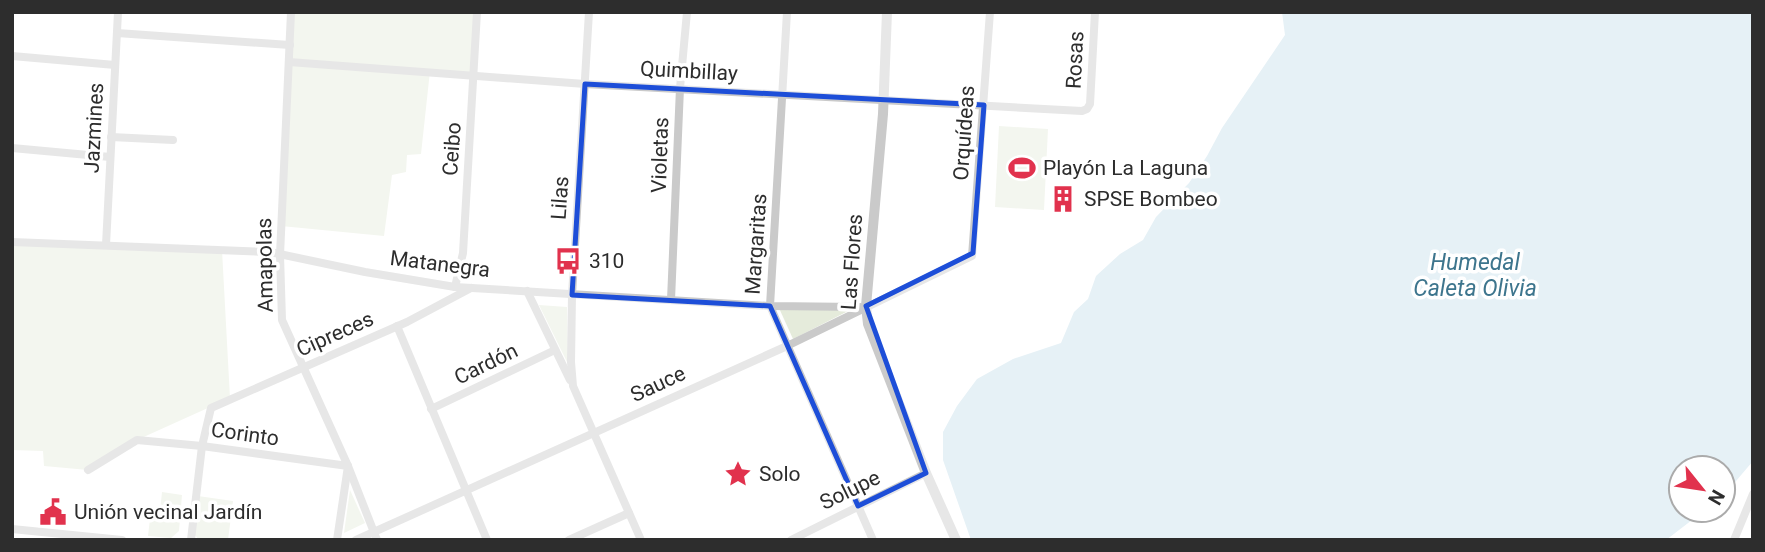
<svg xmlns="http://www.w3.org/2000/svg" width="1765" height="552" font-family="Roboto,sans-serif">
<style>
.green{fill:#e5ebdb}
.water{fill:#c7dfea}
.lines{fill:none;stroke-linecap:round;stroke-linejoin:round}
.minor{stroke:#cacaca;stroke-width:8}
.tertiary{stroke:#cacaca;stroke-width:10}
.marked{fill:none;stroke:#1d4ed8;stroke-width:5;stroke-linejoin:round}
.labels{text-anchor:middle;stroke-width:7;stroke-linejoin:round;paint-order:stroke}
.street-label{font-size:21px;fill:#2d2d2d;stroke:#fff}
.poi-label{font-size:21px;fill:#2d2d2d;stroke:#fff;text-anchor:start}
.water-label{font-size:23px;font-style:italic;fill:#3d758d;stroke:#fff}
</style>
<rect width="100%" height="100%" fill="#fff"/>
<g class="green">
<path d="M 291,12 L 477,12 L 475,74 L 430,71 L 421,154 L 407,155 L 406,172 L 392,175 L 384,236 L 281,226 Z"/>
<path d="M 999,126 L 1048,129 L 1044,210 L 995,207 Z"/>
<path d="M 12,242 L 222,250 L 230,398 L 137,440 L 88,470 L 44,466 L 43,451 L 12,450 Z"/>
<path d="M 539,305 L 567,307 L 568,364 Z"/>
<path d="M 779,308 L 854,308 L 793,339 Z"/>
<path d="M 350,490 L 365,523 L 344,533 Z"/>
<path d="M 162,492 L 182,495 L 179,531 L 171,538 L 148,536 L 151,510 L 160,511 Z"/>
<path d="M 198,496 L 233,501 L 228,540 L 199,540 L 194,534 Z"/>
</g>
<path class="water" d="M 1282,12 L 1753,12 L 1753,461 L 1725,494 L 1723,496 L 1723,468 L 1681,468 L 1681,510 L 1705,510 L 1666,540 L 971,540 L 943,460 L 943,432 L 957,406 L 977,379 L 1013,359 L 1061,343 L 1074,312 L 1088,299 L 1096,276 L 1120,254 L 1143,240 L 1156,217 L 1189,183 L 1207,156 L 1222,128 L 1285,35 Z"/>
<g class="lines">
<g class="minor">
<path d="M 291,12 L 280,255 L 282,320 L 348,466 L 377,540"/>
<path d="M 589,12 L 572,295 L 571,362 L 573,386 L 641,540"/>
<path d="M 787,12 L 770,306 L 873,540"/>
<path d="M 117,33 L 290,45"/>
<path d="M 12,56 L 115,65"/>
<path d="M 289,62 L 585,84 L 1082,111 L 1087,109 L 1090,104 L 1095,12"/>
<path d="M 111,137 L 173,140"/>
<path d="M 12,148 L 110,157"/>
<path d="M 12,242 L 270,252 L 365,272 L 455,287 L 770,306 L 860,307"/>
<path d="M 106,245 L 118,12"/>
<path d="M 455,287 L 463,253 L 477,12"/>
<path d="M 527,291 L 570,380"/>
<path d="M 671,300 L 680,88 L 687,12"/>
<path d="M 397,326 L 487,540"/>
<path d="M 431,409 L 555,350"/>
<path d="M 88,470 L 137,440 L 202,446 L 348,466 L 337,540"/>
<path d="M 12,529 L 122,540"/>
<path d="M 191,540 L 202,446 L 211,408 L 407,322 L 471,288"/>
<path d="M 356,540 L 787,346 L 972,256 L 990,12"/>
<path d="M 569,540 L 629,513"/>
<path d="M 791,540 L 926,473"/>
<path d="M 1734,540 L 1753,494"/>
</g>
<path class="tertiary" d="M 887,12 L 883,114 L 866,306 L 868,324 L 926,473 L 956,540"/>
</g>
<path d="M0 0H1765V552H0ZM 585,84 L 984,105 L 973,253 L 866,306 L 926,473 L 858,506 L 770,306 L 572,295 Z" fill="#fff" fill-opacity=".55" fill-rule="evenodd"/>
<path class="marked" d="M 585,84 L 984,105 L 973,253 L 866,306 L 926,473 L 858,506 L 770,306 L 572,295 Z"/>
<defs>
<symbol id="stadium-bare" viewBox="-9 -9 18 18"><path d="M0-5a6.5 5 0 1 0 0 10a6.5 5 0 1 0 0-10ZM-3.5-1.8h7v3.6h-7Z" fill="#e1324d" stroke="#fff" stroke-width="2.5" paint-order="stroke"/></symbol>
<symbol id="building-bare" viewBox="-9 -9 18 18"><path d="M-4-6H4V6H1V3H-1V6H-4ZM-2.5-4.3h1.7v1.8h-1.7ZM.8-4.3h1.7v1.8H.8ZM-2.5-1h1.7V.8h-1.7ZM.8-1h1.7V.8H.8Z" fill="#e1324d" stroke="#fff" stroke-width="2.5" paint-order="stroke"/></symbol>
<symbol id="bus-bare" viewBox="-9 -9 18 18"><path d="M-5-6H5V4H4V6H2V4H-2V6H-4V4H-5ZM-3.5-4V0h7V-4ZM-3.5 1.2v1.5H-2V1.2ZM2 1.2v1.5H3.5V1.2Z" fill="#e1324d" stroke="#fff" stroke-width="2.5" paint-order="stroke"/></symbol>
<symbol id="sight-bare" viewBox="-9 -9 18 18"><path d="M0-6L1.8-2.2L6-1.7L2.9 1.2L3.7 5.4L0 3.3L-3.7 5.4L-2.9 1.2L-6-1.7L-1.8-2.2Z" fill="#e1324d" stroke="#fff" stroke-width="2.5" paint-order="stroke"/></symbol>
<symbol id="civic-bare" viewBox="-9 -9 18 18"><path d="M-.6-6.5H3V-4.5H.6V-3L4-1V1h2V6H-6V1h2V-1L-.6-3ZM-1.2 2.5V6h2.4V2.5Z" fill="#e1324d" stroke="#fff" stroke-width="2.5" paint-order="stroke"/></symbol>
</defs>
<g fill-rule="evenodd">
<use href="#stadium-bare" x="1003" y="149" width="38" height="38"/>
<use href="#building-bare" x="1044" y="180" width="38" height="38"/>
<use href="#bus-bare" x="549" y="242" width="38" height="38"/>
<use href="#sight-bare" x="719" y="455" width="38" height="38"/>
<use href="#civic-bare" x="34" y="493" width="38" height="38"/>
</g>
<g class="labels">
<g class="street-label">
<text transform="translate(1075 60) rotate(-87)" y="7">Rosas</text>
<text transform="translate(689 71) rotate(3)" y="7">Quimbillay</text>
<text transform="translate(94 128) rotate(-87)" y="7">Jazmines</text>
<text transform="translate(964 133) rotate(-86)" y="7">Orquídeas</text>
<text transform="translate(452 149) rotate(-86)" y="7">Ceibo</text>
<text transform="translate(660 155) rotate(-88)" y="7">Violetas</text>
<text transform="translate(560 198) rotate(-86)" y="7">Lilas</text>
<text transform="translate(756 244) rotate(-86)" y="7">Margaritas</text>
<text transform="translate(852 262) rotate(-86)" y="7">Las Flores</text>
<text transform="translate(440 264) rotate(7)" y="7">Matanegra</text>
<text transform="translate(265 265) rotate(-91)" y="7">Amapolas</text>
<text transform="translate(335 334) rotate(-24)" y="7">Cipreces</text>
<text transform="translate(486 364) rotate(-26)" y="7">Cardón</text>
<text transform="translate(658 384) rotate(-25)" y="7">Sauce</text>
<text transform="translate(245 434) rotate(8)" y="7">Corinto</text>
<text transform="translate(850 490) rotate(-26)" y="7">Solupe</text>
</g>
<g class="poi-label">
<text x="1043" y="175">Playón La Laguna</text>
<text x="1084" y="206">SPSE Bombeo</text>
<text x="589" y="268">310</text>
<text x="759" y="481">Solo</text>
<text x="74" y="519">Unión vecinal Jardín</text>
</g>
<g class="water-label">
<text x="1475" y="270">Humedal<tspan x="1475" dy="26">Caleta Olivia</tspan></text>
</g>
</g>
<rect width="1765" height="552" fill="none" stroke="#2d2d2d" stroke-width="28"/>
<g transform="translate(1702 489) rotate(120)"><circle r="33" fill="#ffffff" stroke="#ababab" stroke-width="2"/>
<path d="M0-5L12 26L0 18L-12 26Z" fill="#e1324d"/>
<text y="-10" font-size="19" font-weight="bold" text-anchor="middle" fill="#2d2d2d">N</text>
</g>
</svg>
